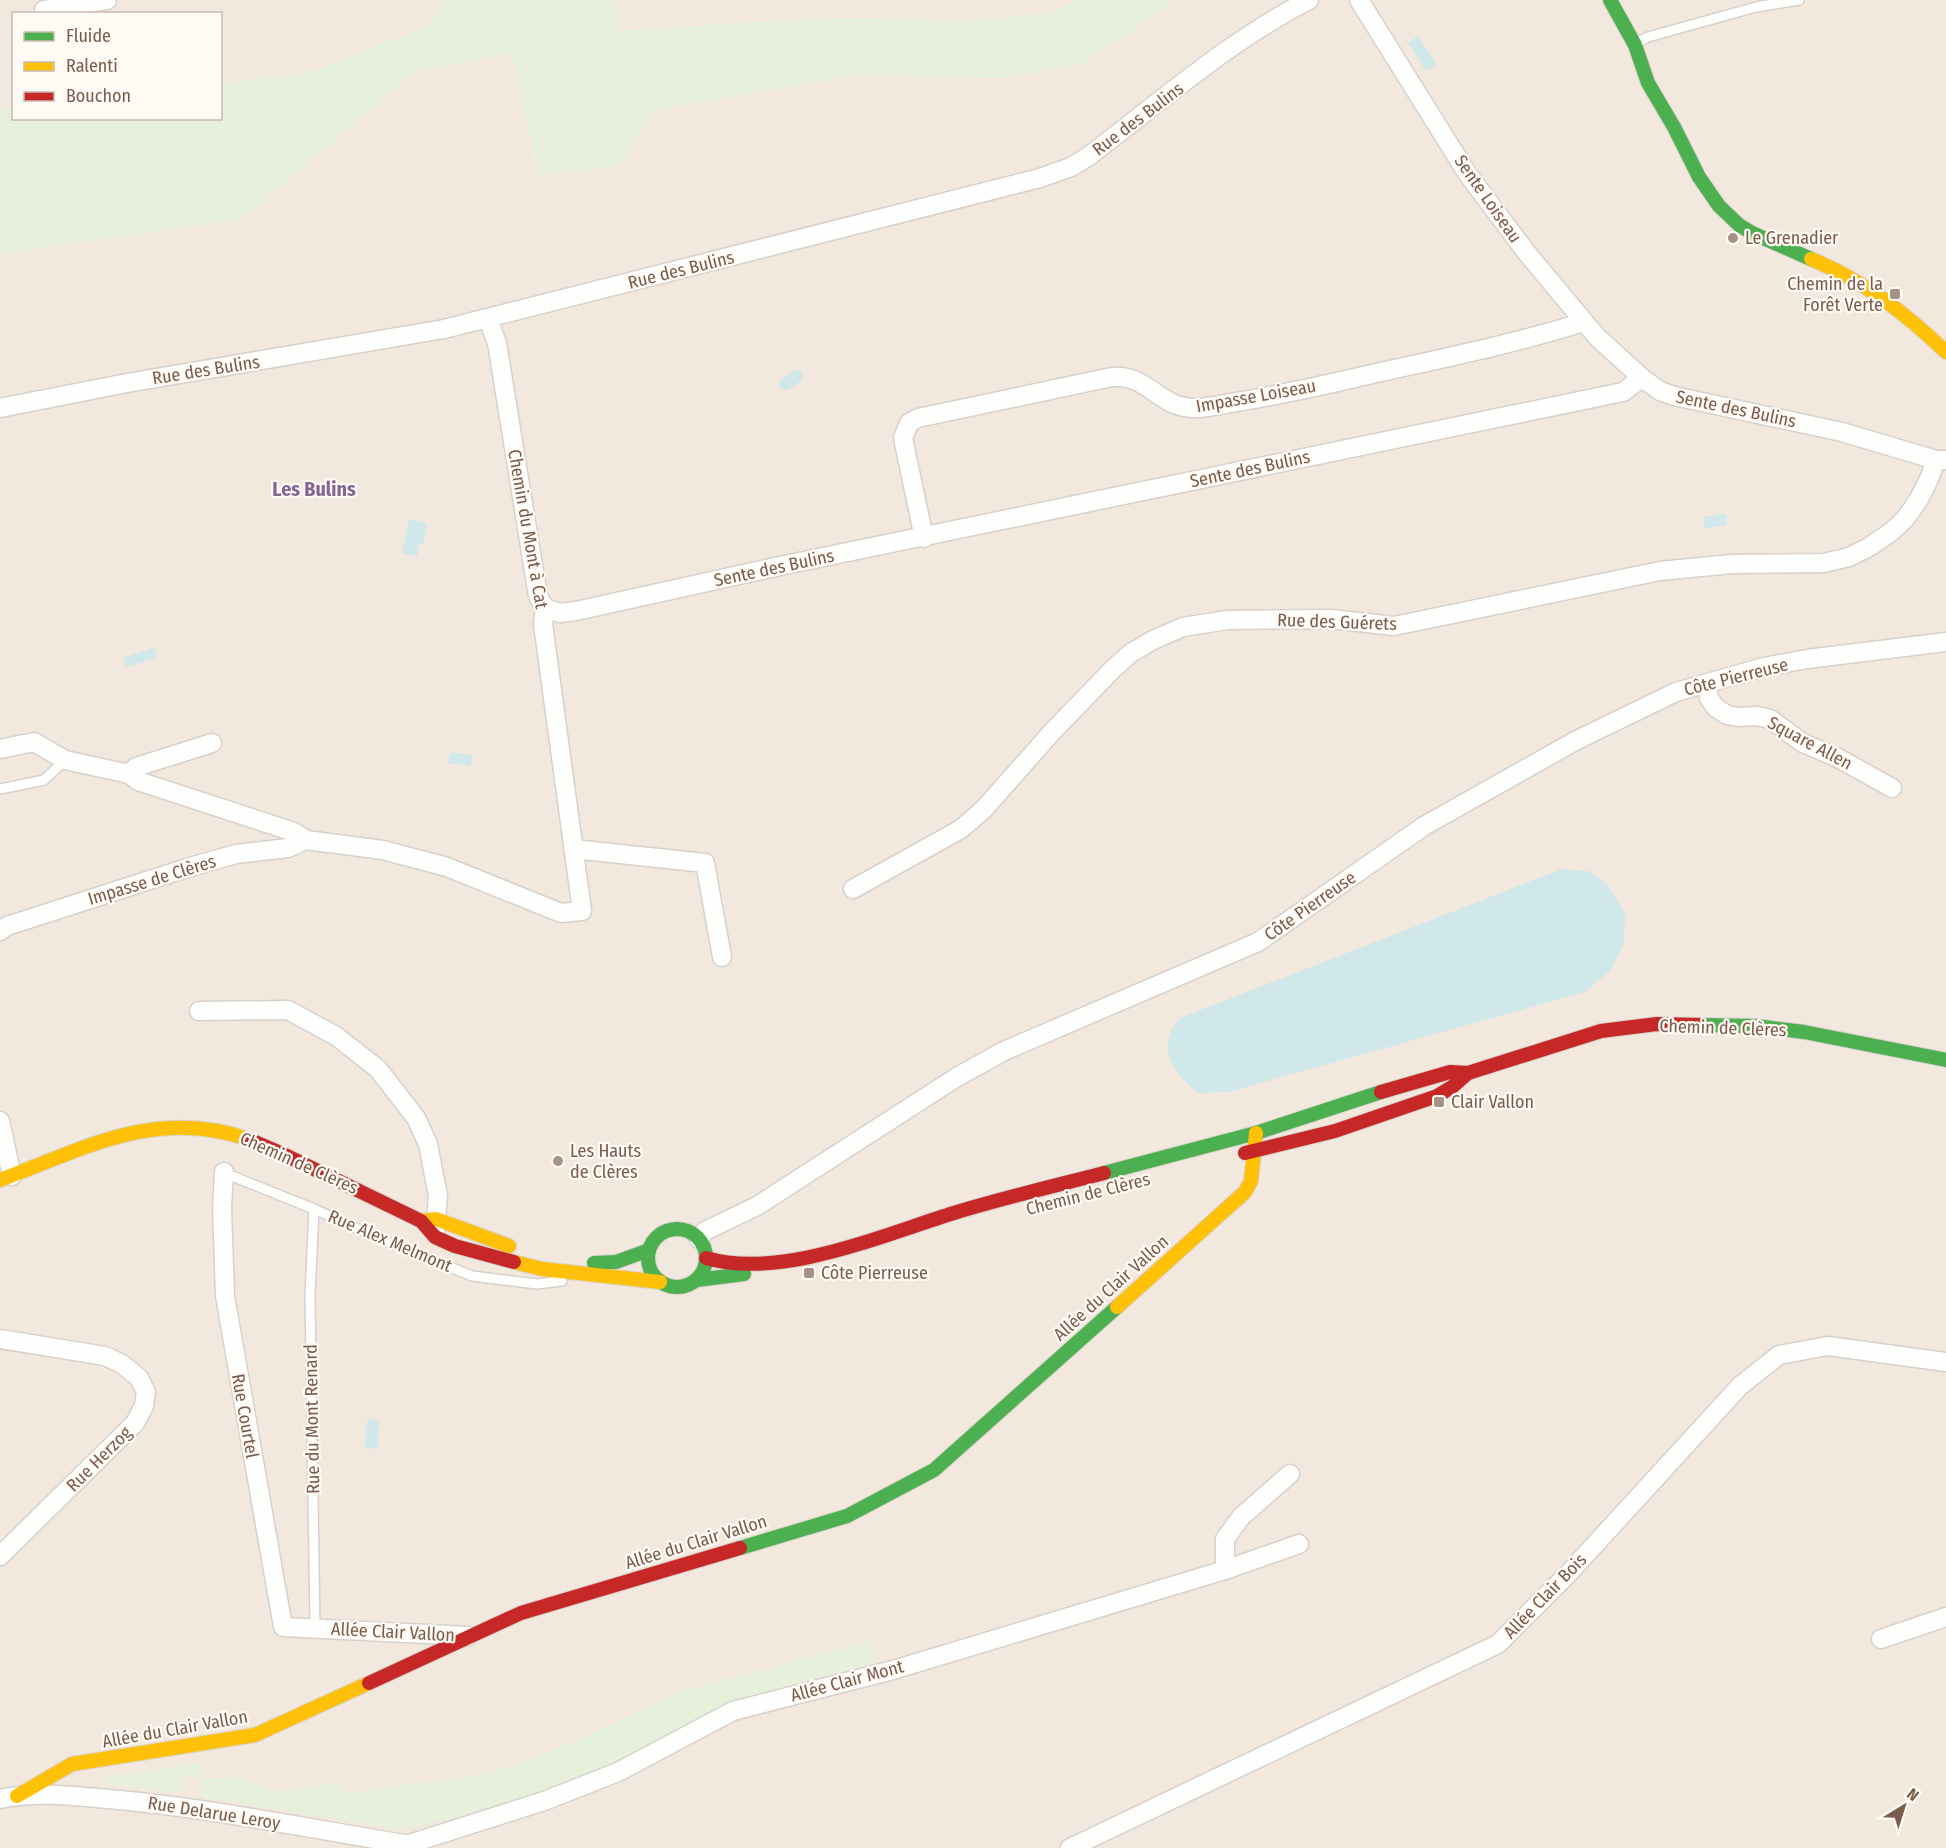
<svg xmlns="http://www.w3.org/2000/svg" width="1946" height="1848" font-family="'Fira Sans Condensed',sans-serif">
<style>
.residential{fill:#f2e8de}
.green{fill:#e7f0db}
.water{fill:#d0e8ea}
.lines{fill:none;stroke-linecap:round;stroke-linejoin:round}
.lane-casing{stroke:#d7d1cb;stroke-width:12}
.street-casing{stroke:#d7d1cb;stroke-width:21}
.fast-casing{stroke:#d9d2cb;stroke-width:16}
.slow-casing{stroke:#d9d2cb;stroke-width:16}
.jam-casing{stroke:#d9d2cb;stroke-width:16}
.lane{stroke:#fefefd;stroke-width:9}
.street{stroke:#fefefd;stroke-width:18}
.fast{stroke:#4caf50;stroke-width:14}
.slow{stroke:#ffc107;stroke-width:14}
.jam{stroke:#c62828;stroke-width:14}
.poi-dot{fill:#a69286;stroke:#fffaf3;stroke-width:2}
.labels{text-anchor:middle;stroke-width:4.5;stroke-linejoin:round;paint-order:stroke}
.street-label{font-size:18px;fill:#7a5c4d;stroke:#fffaf3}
.poi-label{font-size:18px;fill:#7a5c4d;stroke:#fffaf3;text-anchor:start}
.neighbourhood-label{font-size:20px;font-weight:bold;fill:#846695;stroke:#fffaf3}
</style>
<rect width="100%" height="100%" fill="#f9f5f0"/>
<g class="residential">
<path d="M 0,0 L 445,0 L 430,25 L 308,73 L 221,83 L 220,14 L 14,14 L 13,109 L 0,110 Z"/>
<path d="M 615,0 L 1080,0 L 1053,12 L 968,21 L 854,18 L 771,21 L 619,31 Z"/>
<path d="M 1166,0 L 1946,0 L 1946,1848 L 0,1848 L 0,254 L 242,219 L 416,70 L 513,53 L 538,174 L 620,166 L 655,110 L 859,75 L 1003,78 L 1169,6 Z"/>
</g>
<g class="green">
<path d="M 445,0 L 615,0 L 619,31 L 771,21 L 854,18 L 968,21 L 1053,12 L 1080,0 L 1166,0 L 1169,6 L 1080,65 L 1003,78 L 859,75 L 655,110 L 620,166 L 539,175 L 512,53 L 416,71 L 242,219 L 0,254 L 0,110 L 13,109 L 14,118 L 220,118 L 221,83 L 308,73 L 430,25 Z"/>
<path d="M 869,1641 L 876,1664 L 772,1693 L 716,1712 L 547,1794 L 500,1810 L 398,1829 L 200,1797 L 204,1779 L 184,1775 L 181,1793 L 104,1783 L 101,1780 L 107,1776 L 201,1763 L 204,1779 L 237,1777 L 266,1788 L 283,1792 L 337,1782 L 343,1794 L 491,1773 L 562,1747 L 675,1693 Z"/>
</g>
<g class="water">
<path d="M 1418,36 L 1437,64 L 1426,71 L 1408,43 Z"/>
<path d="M 797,370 L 802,373 L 802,380 L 788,390 L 783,390 L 779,386 L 780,380 L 793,371 Z"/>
<path d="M 1726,514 L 1727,525 L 1704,528 L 1703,517 Z"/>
<path d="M 409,519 L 427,523 L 423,544 L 419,544 L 417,556 L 402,553 Z"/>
<path d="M 155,647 L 157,658 L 126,667 L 123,658 Z"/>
<path d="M 450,752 L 472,755 L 471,766 L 448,763 Z"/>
<path d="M 1562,869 L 1588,871 L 1607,884 L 1625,913 L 1624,943 L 1610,971 L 1585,992 L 1228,1092 L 1198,1093 C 1173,1072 1154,1048 1180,1018 Z"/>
<path d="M 370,1419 L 375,1419 L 379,1423 L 378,1449 L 365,1448 L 366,1423 Z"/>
</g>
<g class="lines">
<defs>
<g id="lane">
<path d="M 1636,43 L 1648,37 L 1756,7 L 1799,0"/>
<path d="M 0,789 L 44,780 L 65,760"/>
<path d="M 222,1172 L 314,1209 L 371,1235 L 472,1276 L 537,1284 L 562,1281"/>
<path d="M 314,1209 L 310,1295 L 315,1628"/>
</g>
<g id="street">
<path d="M 1359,0 L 1467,173 L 1526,252 L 1597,337 L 1642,378 L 1660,391 L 1674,396 L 1842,432 L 1936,460 L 1946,460"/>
<path d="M 44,10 L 107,0"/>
<path d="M 0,408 L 127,383 L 444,329 L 1040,178 L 1071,167 L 1089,156 C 1160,102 1229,41 1309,0"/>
<path d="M 924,538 L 903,438 L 909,423 L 918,418 L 1112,377 C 1150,374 1158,410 1199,408 C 1213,407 1229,403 1243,401 C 1282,394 1321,386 1359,377 C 1434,360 1510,345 1584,322"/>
<path d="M 545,608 L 560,613 L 576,611 L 775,567 L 1623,392 L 1642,378"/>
<path d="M 1707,684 L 1709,698 L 1715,707 L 1727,715 L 1738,717 L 1757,716 L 1770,719 L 1803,743 L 1838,758 L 1892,788"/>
<path d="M 212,743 L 136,767 L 129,774 L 138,781 L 294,832 L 306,840 L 383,850 L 447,867 L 561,913 L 582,911 L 543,624 L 545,608 L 538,596 L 497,343 L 488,319"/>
<path d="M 0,749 L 34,742 L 65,760 L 129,774"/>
<path d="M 573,849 L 705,863 L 722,957"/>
<path d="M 853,889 L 961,829 L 984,809 L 1052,732 L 1113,669 L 1131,653 L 1153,640 L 1183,627 L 1227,620 L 1331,619 L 1394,626 L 1660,571 L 1732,564 L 1824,563 L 1849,557 L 1869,547 L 1891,532 L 1905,519 L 1919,499 L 1929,479 L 1936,460"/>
<path d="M 0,931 L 7,926 L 190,867 L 236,854 L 288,848 L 306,840"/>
<path d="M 199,1011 L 288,1010 L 336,1036 L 378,1069 L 416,1118 L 428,1144 L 438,1196 L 435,1231"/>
<path d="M 0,1121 L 12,1176"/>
<path d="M 224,1172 L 222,1208 L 225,1296 L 283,1627 L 468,1636"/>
<path d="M 699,1239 L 705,1231 L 757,1206 L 957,1077 L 1004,1051 L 1258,942 L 1424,826 L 1575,741 L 1676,692 L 1764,667 L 1807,659 L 1946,642"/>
<path d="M 0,1339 L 105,1356 L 122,1364 L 139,1378 L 146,1392 L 144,1406 L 135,1423 L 0,1556"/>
<path d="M 1225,1570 L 1225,1539 L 1241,1517 L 1290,1474"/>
<path d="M 1881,1639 L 1946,1617"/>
<path d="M 0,1799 C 36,1791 73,1796 109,1799 C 212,1808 315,1830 417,1846"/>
<path d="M 406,1845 L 544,1801 L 618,1772 L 733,1711 L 893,1670 L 1225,1570 L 1299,1544"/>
<path d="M 1070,1848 L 1498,1644 L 1567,1575 L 1740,1386 L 1779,1355 L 1828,1346 L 1946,1362"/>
</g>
<g id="fast">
<path d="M 1610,0 L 1635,45 L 1648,83 L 1674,127 L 1699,177 L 1719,206 L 1739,225 L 1752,233 L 1811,259"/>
<path d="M 1702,1025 L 1756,1026 L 1804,1032 L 1946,1060"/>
<path d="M 1104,1173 L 1256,1133 L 1381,1092"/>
<circle cx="677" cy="1258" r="29"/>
<path d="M 594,1263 L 616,1262 L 649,1250"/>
<path d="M 697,1280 L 744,1274"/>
<path d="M 740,1548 L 847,1516 L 934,1470 L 1117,1307"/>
</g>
<g id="slow">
<path d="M 1811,259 C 1863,280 1906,314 1946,352"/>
<path d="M 0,1180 C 83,1149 157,1107 248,1139"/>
<path d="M 421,1221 L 436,1219 L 509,1246"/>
<path d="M 514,1262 L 542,1269 L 660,1282"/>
<path d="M 1117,1307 L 1245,1192 L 1251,1181 L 1256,1133"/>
<path d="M 17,1796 L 72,1764 L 255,1735 L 369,1683"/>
</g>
<g id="jam">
<path d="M 1381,1092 L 1450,1072 L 1468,1073 L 1601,1031 L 1657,1024 L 1702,1025"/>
<path d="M 248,1139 L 285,1155 L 421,1221 L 435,1237 L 455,1246 L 514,1262"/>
<path d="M 1245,1153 L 1335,1131 L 1437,1096 L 1452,1087 L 1468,1073"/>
<path d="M 706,1258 C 780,1280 882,1235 954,1213 C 1003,1198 1054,1186 1104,1173"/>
<path d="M 369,1683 L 521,1613 L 740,1548"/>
</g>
</defs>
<use href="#lane" class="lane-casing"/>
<use href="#street" class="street-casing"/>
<use href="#fast" class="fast-casing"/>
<use href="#slow" class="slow-casing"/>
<use href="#jam" class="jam-casing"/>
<use href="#lane" class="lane"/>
<use href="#street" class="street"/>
<use href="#fast" class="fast"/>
<use href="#slow" class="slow"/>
<use href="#jam" class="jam"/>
</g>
<g class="poi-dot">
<circle cx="1733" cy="238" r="6"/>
<rect x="1889" y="288" width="12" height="12" rx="3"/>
<rect x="1433" y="1096" width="12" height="12" rx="3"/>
<circle cx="558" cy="1161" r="6"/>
<rect x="803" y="1267" width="12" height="12" rx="3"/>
</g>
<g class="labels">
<g class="street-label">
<text transform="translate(1138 119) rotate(-37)" y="6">Rue des Bulins</text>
<text transform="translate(1488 199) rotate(55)" y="6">Sente Loiseau</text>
<text transform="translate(681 270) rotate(-14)" y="6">Rue des Bulins</text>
<text transform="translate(206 370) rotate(-9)" y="6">Rue des Bulins</text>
<text transform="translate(1256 396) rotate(-10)" y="6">Impasse Loiseau</text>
<text transform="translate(1736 409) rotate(12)" y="6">Sente des Bulins</text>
<text transform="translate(1250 469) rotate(-12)" y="6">Sente des Bulins</text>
<text transform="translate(528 529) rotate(80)" y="6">Chemin du Mont à Cat</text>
<text transform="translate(774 568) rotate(-12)" y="6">Sente des Bulins</text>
<text transform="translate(1337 622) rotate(2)" y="6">Rue des Guérets</text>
<text transform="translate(1736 677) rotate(-14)" y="6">Côte Pierreuse</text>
<text transform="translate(1810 743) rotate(28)" y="6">Square Allen</text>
<text transform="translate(152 880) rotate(-17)" y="6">Impasse de Clères</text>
<text transform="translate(1310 906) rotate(-35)" y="6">Côte Pierreuse</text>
<text transform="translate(1723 1028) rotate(2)" y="6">Chemin de Clères</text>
<text transform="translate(299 1163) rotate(24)" y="6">Chemin de Clères</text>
<text transform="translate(1088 1194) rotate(-14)" y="6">Chemin de Clères</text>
<text transform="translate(390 1241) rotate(23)" y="6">Rue Alex Melmont</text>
<text transform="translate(1111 1288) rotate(-42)" y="6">Allée du Clair Vallon</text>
<text transform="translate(245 1416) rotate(80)" y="6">Rue Courtel</text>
<text transform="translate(312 1419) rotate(-91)" y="6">Rue du Mont Renard</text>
<text transform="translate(99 1459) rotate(-45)" y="6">Rue Herzog</text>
<text transform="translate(696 1542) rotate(-17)" y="6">Allée du Clair Vallon</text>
<text transform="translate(1545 1596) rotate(-46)" y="6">Allée Clair Bois</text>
<text transform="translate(393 1632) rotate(3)" y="6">Allée Clair Vallon</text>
<text transform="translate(847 1681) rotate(-15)" y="6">Allée Clair Mont</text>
<text transform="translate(175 1729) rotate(-10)" y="6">Allée du Clair Vallon</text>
<text transform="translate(214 1813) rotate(9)" y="6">Rue Delarue Leroy</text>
</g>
<g class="poi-label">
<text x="1745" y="244">Le Grenadier</text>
<text x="1883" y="290" text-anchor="end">Chemin de la<tspan x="1883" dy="21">Forêt Verte</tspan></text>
<text x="1451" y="1108">Clair Vallon</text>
<text x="570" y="1157">Les Hauts<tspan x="570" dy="21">de Clères</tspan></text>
<text x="821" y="1279">Côte Pierreuse</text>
</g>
<g class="neighbourhood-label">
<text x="314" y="496">Les Bulins</text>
</g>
</g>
<rect x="12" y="12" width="210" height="108" fill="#fffaf3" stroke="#cabbb1" stroke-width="1.5"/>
<rect x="24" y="32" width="30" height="9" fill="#4caf50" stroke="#cabbb1" stroke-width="1.5"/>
<text x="66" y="42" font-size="18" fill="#7a5c4d">Fluide</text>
<rect x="24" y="62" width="30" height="9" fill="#ffc107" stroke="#cabbb1" stroke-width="1.5"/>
<text x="66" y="72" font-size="18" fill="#7a5c4d">Ralenti</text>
<rect x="24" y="92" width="30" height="9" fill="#c62828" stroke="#cabbb1" stroke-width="1.5"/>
<text x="66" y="102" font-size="18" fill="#7a5c4d">Bouchon</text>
<g transform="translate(1904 1806) rotate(38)" stroke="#fffaf3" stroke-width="4.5" paint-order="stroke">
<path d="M0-4.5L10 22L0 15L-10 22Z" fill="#7a5c4d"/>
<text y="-9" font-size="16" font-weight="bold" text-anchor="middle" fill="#7a5c4d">N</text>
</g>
</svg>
